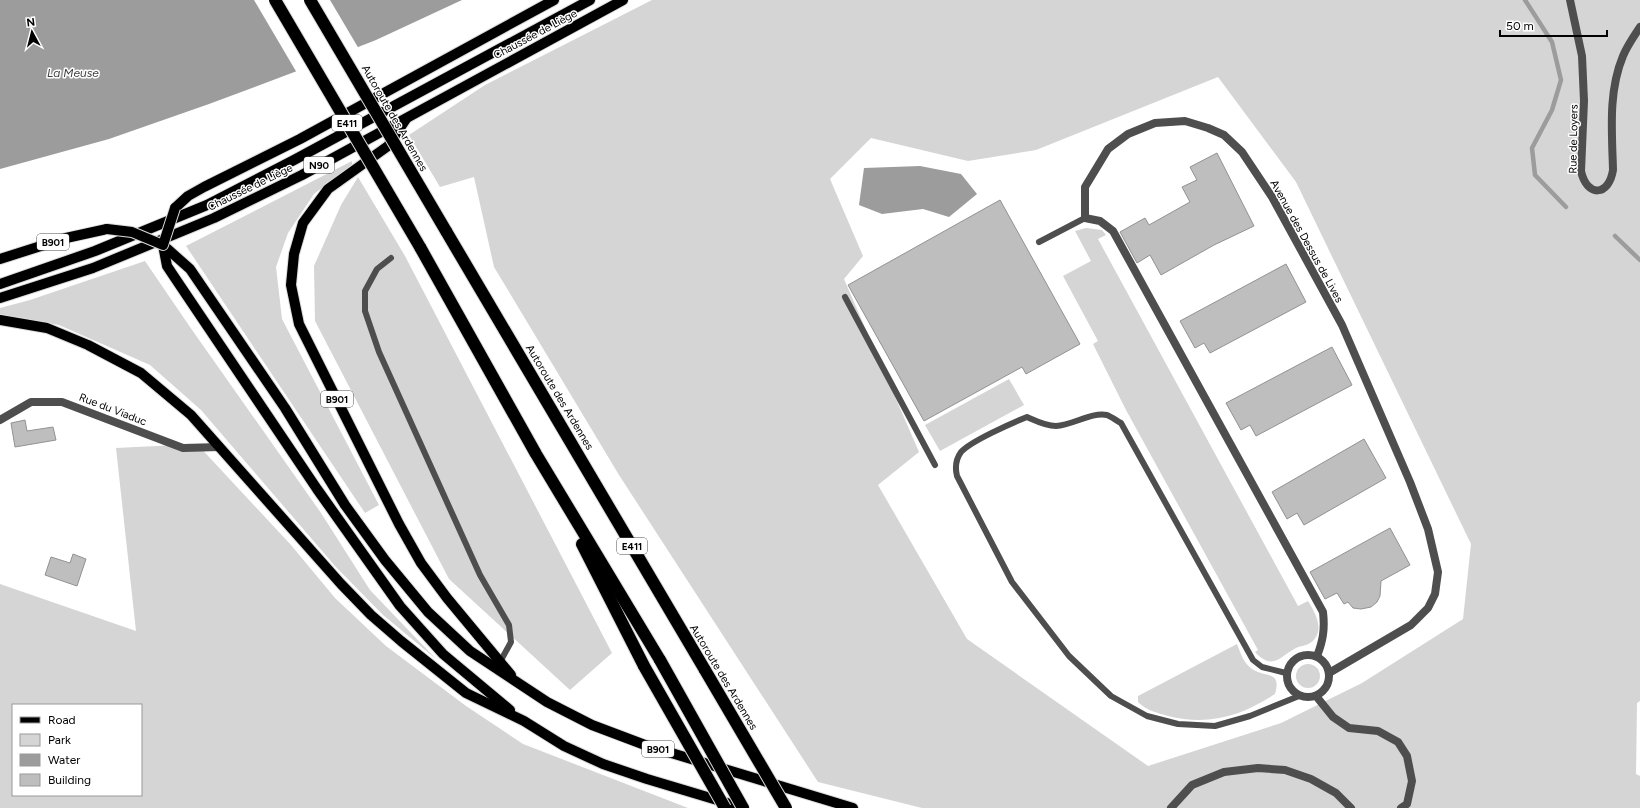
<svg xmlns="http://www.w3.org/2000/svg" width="1640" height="808" font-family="Figtree,sans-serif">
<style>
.green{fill:#d5d5d5;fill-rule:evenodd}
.water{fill:#9c9c9c}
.pier{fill:#fff}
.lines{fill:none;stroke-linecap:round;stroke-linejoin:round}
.stream{stroke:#9c9c9c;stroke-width:4.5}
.building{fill:#bebebe;stroke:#929292}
.primary-casing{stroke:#dbdbdb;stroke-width:12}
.motorway-casing{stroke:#dbdbdb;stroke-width:14}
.service{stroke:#4e4e4e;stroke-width:6}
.minor{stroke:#4e4e4e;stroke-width:8}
.tertiary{stroke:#4e4e4e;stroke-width:8}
.primary{stroke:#000;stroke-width:10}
.motorway{stroke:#000;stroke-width:12}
.primary-bridge-casing{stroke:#dbdbdb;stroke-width:12;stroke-linecap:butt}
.motorway-bridge-casing{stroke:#dbdbdb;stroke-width:14;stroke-linecap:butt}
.primary-bridge{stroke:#000;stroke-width:10}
.motorway-bridge{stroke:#000;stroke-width:12}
.labels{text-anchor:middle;stroke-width:3;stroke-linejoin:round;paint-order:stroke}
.shield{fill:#fff;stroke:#4c4c4c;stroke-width:1}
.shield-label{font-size:10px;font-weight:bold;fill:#000}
.street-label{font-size:11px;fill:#000;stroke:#fff}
.water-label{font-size:12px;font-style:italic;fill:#3d3d3d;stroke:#fff}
</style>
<rect width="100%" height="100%" fill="#fff"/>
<g class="green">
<path d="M 652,0 L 1640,0 L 1640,701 L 1637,703 L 1636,774 L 1640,776 L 1640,808 L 922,808 L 818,782 L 619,475 L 494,267 L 474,177 L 440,187 L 409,135 L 485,85 ZM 1218,77 L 1296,182 L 1471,544 L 1463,619 L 1362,683 L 1281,723 L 1148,766 L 967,639 L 878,485 L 919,452 L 844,279 L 863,256 L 830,179 L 871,138 L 968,161 L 1036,150 Z"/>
<path d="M 352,161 L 352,165 L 314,194 L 288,233 L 276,267 L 282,319 L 379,505 L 365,513 L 186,246 Z"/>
<path d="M 358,177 L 405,256 L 612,653 L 570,690 L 449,579 L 315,321 L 314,266 L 341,205 Z"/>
<path d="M 1086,228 L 1102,230 L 1106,235 L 1098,239 L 1298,606 L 1308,601 C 1316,614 1326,632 1310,643 C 1306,646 1300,646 1296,648 C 1279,657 1273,671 1255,652 L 1258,650 L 1126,410 L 1093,344 L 1098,341 L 1063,276 L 1091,261 L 1075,231 Z"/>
<path d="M 145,261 L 190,327 L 321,513 L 370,590 L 436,659 L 383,615 L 335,566 L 201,410 L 150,365 L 59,325 L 24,319 L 0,316 L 0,308 L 30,300 Z"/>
<path d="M 1009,379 L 1024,405 L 940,451 L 925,425 Z"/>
<path d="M 197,444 L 291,545 L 335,598 L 386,646 L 466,706 L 523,744 L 688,808 L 0,808 L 0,584 L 136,631 L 116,448 ZM 13,705 L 141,705 L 141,795 L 13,795 Z"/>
<path d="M 1237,644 C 1240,652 1244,664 1252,669 C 1265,678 1282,670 1275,694 C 1241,716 1209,726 1168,716 C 1157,713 1146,710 1138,702 L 1138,696 Z"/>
<circle cx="1308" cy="676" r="12"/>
</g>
<g class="water">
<path d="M 0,0 L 462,0 L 376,40 L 297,71 L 209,104 L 109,139 L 0,169 Z"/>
<path d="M 920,166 L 961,174 L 977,194 L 949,217 L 923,209 L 882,214 L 859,205 L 864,168 Z"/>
</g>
<path class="pier" d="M 254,0 L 330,0 L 359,49 L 297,73 Z"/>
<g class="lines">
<g class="stream">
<path d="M 1525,0 L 1552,42 L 1561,80 L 1552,110 L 1532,148 L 1535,175 L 1566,207"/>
<path d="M 1615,236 L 1640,260"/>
</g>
</g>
<g class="building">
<path d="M 1217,153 L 1254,226 L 1214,245 L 1161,275 L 1150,255 L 1137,263 L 1120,232 L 1145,218 L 1149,225 L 1190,202 L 1182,187 L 1197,180 L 1190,167 Z"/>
<path d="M 1000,200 L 1080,344 L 1026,374 L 1022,367 L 924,421 L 848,285 Z"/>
<path d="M 1286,264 L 1306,302 L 1210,353 L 1204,343 L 1195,348 L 1180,321 Z"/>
<path d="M 1332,347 L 1352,385 L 1256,436 L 1250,425 L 1241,430 L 1226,403 Z"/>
<path d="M 25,420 L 27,431 L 53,427 L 56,440 L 15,447 L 11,423 Z"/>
<path d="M 1364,439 L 1386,478 L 1304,525 L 1297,513 L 1287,519 L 1272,492 Z"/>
<path d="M 1390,528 L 1410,565 L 1381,581 L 1380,596 L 1377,602 L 1371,607 L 1361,609 L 1353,608 L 1348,602 L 1344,604 L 1337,593 L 1325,599 L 1310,572 Z"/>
<path d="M 73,554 L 86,559 L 77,586 L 45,575 L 51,557 L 70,563 Z"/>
</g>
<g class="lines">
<defs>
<g id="primary">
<path d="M 406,119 L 388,146 L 328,189 L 303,223 L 294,254 L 291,285 L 299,324 L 399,524 L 421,563 L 447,598 L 511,675"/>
<path d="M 175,208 L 188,196 L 204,187 L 300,139 L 554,0"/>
<path d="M 163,245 L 190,269 L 285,408 L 345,505 L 385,560 L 428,612 L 470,651 L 547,702 L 592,725 L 645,745 L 853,808"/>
<path d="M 163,245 L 167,266 L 175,278 L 317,489 L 400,606 L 443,654 L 510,710"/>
<path d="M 0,259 L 66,238 L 107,229"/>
<path d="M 0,284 L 95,251 L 207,205 L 294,160 L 590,0"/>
<path d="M 0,298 L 93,268 L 214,218 L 302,175 L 623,0"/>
<path d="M 0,320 L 47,328 L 88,345 L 141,373 L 191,415 L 341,584 L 371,615 L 401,641 L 466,693 L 524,721 L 564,746 L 603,764 L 647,779 L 744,808"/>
</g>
<g id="motorway">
<path d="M 446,231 L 705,670"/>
<path d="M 420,247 L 536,454 L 660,660"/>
<path d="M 582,544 L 644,666"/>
</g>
</defs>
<use href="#primary" class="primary-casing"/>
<use href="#motorway" class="motorway-casing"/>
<g class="service">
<path d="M 1039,242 L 1085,218"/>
<path d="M 391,258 L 377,269 L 365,291 L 365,311 L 379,352 L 480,575 L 509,625 L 511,642 L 500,662"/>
<path d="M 845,297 L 935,465"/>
<path d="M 1286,673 L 1262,667 L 1253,660 L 1121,423 C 1117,421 1112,417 1107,415 C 1091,412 1073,425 1056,426 C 1046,426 1036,421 1027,417 C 1012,423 971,441 961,452 C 956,459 955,468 957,476 L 1012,582 L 1069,656 L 1111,696 L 1147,716 L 1178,724 L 1215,726 L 1250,716 L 1299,696"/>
</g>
<g class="minor">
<path d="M 0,420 L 31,402 L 62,402 L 183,448 L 220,447"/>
<circle cx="1308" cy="676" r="21"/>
<path d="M 1317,656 C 1323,641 1325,629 1323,612 L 1113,231 L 1100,221 L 1085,218 L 1085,187 L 1108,149 L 1128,134 L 1155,123 L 1185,121 L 1208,128 L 1224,135 L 1242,152 L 1272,197 L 1342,325 L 1410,482 L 1428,529 L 1438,572 L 1435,594 L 1428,608 L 1411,625 L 1329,673"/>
<path d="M 1316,696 L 1333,717 L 1349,728 L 1378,731 L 1398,742 L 1407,756 L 1412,781 L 1407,804 L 1401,808"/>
</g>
<g class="tertiary">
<path d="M 1570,0 L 1582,56 L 1584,101 L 1581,171 C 1587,198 1609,196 1613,170 C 1612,132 1608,92 1623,56 C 1627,46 1634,36 1640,27"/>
<path d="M 1171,808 L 1192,785 L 1224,772 L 1258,768 L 1285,770 L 1311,779 L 1336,793 L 1351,808"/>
</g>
<use href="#primary" class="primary"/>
<use href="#motorway" class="motorway"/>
<defs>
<path id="primary-bridge" d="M 107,229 L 132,232 L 163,245 L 175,208"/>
<g id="motorway-bridge">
<path d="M 275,0 L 420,247"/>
<path d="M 310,0 L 446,231"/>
<path d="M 660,660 L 743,808"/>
<path d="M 644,666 L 725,808"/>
<path d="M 705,670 L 786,808"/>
</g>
</defs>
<use href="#primary-bridge" class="primary-bridge-casing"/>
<use href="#motorway-bridge" class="motorway-bridge-casing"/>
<use href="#primary-bridge" class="primary-bridge"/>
<use href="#motorway-bridge" class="motorway-bridge"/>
</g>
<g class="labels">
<g class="shield">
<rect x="332" y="115" width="30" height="16" rx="3"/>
<rect x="304" y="157" width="30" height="16" rx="3"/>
<rect x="37" y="234" width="32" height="16" rx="3"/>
<rect x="321" y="391" width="32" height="16" rx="3"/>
<rect x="617" y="538" width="30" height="16" rx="3"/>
<rect x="642" y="741" width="32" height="16" rx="3"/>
</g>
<g class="shield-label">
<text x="347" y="127">E411</text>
<text x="319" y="169">N90</text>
<text x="53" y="246">B901</text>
<text x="337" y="403">B901</text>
<text x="632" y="550">E411</text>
<text x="658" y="753">B901</text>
</g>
<g class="street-label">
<text transform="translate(535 34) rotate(-28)" y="4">Chaussée de Liège</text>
<text transform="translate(395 118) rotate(60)" y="4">Autoroute des Ardennes</text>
<text transform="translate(1573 139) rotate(-89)" y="4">Rue de Loyers</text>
<text transform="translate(250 187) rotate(-26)" y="4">Chaussée de Liège</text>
<text transform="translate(1307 241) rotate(61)" y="4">Avenue des Dessus de Lives</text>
<text transform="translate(560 397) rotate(59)" y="4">Autoroute des Ardennes</text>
<text transform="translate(113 409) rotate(21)" y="4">Rue du Viaduc</text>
<text transform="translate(724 677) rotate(59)" y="4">Autoroute des Ardennes</text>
</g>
<g class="water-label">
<text x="73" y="77">La Meuse</text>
</g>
</g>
<rect x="12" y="704" width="130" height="92" fill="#ffffff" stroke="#999999"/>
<rect x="20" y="717" width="20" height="6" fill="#000000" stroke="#999999"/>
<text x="48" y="724" font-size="12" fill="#000000">Road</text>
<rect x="20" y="734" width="20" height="12" fill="#d5d5d5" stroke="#999999"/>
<text x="48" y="744" font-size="12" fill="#000000">Park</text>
<rect x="20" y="754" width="20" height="12" fill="#9c9c9c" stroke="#999999"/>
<text x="48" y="764" font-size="12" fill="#000000">Water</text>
<rect x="20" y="774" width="20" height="12" fill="#bebebe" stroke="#999999"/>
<text x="48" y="784" font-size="12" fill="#000000">Building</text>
<g transform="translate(32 32) rotate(353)" stroke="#ffffff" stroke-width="3" paint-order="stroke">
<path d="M0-3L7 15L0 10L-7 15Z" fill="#000000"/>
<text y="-6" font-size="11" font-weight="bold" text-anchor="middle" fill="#000000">N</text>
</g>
<path d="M1500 30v6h107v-6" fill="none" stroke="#000000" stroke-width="2"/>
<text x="1506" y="30" font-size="12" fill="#000000" stroke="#ffffff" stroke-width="3" paint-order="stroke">50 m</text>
</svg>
